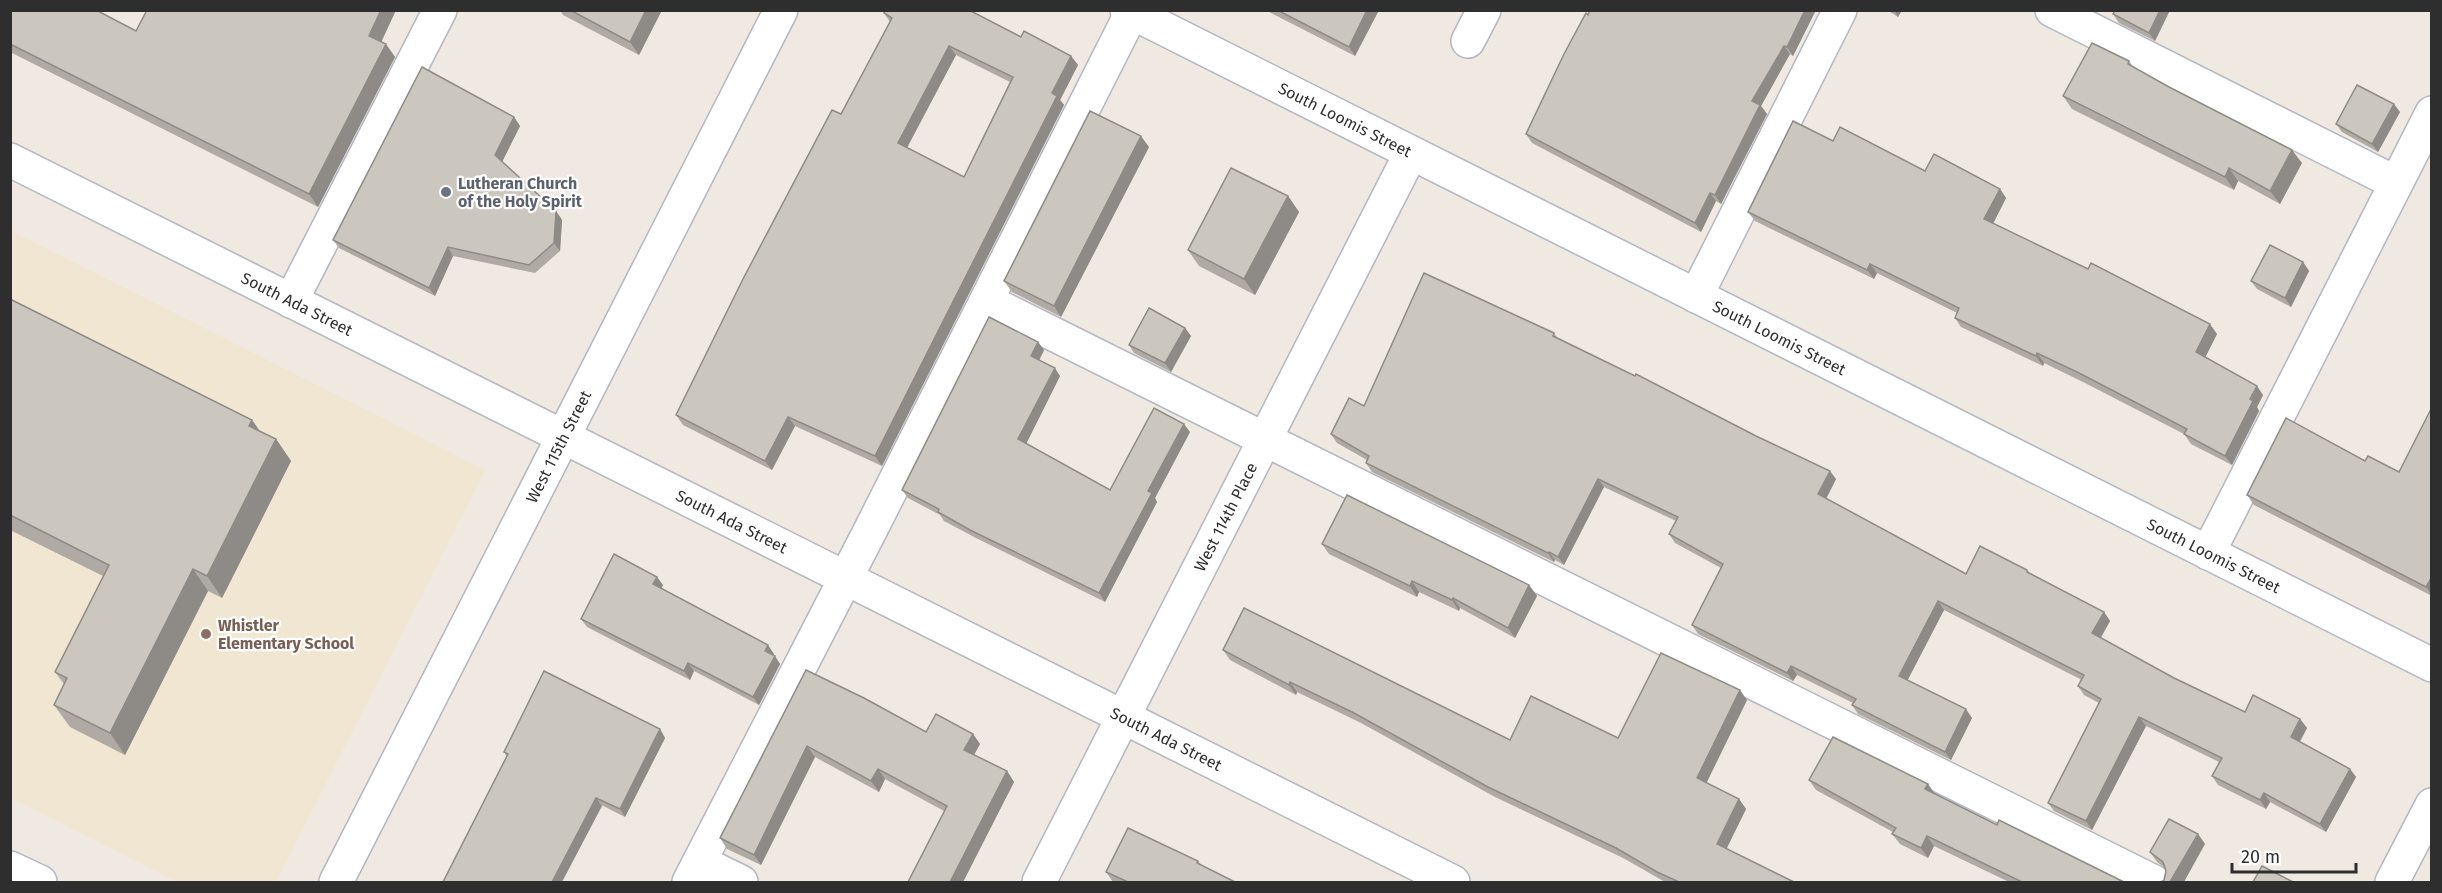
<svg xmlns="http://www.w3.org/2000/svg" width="2442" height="893" font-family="'Fira Sans',sans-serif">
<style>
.education{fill:#f0e6d1}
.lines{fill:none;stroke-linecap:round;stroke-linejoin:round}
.minor-casing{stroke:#b4b7c1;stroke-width:36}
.minor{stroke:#fff;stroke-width:33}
.wall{fill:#afaba4;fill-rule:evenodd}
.shaded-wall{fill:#8e8b86}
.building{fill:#cbc7bf;stroke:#8e8b86;stroke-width:1.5;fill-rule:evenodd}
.worship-dot{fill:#6b7280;stroke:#fff;stroke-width:2}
.education-dot{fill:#8d6e63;stroke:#fff;stroke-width:2}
.labels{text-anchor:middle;stroke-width:4.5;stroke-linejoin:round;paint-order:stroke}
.street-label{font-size:16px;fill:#2e2e2e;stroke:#fff}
.worship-label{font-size:16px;font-weight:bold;fill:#5b616d;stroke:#fff;text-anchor:start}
.education-label{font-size:16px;font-weight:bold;fill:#785e54;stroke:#fff;text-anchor:start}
</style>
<rect width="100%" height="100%" fill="#efe9e1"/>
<path class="education" d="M 10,230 L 485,470 L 276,882 L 178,882 L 11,798 Z"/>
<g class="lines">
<defs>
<g id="minor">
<path id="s1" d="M 1127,10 L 2432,665"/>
<path d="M 2052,10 L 2396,183"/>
<path d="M 1468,41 L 1484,10"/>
<path id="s2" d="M 10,160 L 1453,882"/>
<path d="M 1696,296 L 1840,10"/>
<path d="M 291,301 L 440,10"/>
<path d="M 987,301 L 2154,882"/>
<path d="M 2208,553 L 2432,113"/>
<path d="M 700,862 L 741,882"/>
<path d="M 10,868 L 40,882"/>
<path id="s3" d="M 336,882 L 781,10"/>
<path d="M 689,882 L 871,529 L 1133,10"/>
<path id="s4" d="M 1039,882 L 1411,153"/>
<path d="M 2392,882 L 2432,805"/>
</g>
</defs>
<use href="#minor" class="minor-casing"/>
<use href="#minor" class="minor"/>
</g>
<g class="wall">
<path d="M 10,10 L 136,31 L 147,10 L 396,10 L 381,42 L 395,57 L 318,207 L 10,52 Z"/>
<path d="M 560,10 L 662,10 L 639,55 L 563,15 Z"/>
<path d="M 1265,10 L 1379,10 L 1355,56 Z"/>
<path d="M 1816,10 L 1793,56 L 1790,54 L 1761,106 L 1767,114 L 1721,204 L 1716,201 L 1701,232 L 1532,143 L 1526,134 L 1588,15 Z"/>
<path d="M 1887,10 L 1902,10 L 1898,17 Z"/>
<path d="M 2170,10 L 2155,41 L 2119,23 L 2113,14 Z"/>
<path d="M 884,13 L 1021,37 L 1071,56 L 1078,65 L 1060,100 L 1064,105 L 882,466 L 795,426 L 772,470 L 683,425 L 676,415 L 841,114 L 890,22 ZM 956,55 L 1010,82 L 964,177 L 907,148 Z"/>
<path d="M 2129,61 L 2134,68 L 2302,163 L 2280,204 L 2238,181 L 2234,190 L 2072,109 L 2063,96 Z"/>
<path d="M 2400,112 L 2378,152 L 2342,132 L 2336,124 Z"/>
<path d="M 514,117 L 520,126 L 502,162 L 556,211 L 562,220 L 560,251 L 535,273 L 453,256 L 435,296 L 339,248 L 333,240 Z"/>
<path d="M 1833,141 L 1925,171 L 2000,189 L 2006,198 L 1993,223 L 2217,334 L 2205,357 L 2263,395 L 2257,407 L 2259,411 L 2232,465 L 2191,444 L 2184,434 L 2085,383 L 2044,363 L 2043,366 L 1961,327 L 1955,318 L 1957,313 L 1877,273 L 1874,279 L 1755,221 L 1748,212 Z"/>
<path d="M 1149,147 L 1061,317 L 1012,292 L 1004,281 Z"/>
<path d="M 1288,196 L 1299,212 L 1255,295 L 1199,266 L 1188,250 Z"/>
<path d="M 2303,262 L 2309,271 L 2291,307 L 2257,289 L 2251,281 Z"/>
<path d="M 10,299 L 252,420 L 260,431 L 276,439 L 291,461 L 222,598 L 208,591 L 125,755 L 70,727 L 54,705 L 64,684 L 55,672 L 103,576 L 10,530 Z"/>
<path d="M 1185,328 L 1191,336 L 1171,372 L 1134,353 L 1129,345 Z"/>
<path d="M 1554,333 L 1558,339 L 1836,479 L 1826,499 L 1966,574 L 2027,570 L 2030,573 L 2104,612 L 2110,621 L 2101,638 L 2174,678 L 2245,712 L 2300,719 L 2307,728 L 2300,742 L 2350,769 L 2356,777 L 2326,832 L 2270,802 L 2266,809 L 2218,785 L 2212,776 L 2219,762 L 2146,726 L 2092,830 L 2054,811 L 2048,803 L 2099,703 L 2084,695 L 2078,686 L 2082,680 L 1944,610 L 1907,681 L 1972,718 L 1951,760 L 1858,714 L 1852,705 L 1853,703 L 1797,675 L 1793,681 L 1698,634 L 1692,625 L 1721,568 L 1675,543 L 1669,534 L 1676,521 L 1604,487 L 1564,565 L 1555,560 L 1554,562 L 1372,472 L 1366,463 L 1367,460 L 1337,443 L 1331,434 L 1364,406 Z"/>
<path d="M 1038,342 L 1044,350 L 1039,360 L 1060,376 L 1026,444 L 1110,490 L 1190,432 L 1155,498 L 1157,502 L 1105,602 L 976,538 L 944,521 L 940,515 L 908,498 L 902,490 Z"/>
<path d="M 2432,407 L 2432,596 L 2254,505 L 2247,495 L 2365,461 L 2399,472 Z"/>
<path d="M 1322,544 L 1529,585 L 1537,596 L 1515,638 L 1460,608 L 1459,611 L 1419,592 L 1417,597 L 1329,554 Z"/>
<path d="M 663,585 L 661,589 L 774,654 L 773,655 L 780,664 L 759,705 L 694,671 L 690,680 L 587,627 L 581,619 Z"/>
<path d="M 1223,650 L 1510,740 L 1618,738 L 1747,700 L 1706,783 L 1739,799 L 1746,809 L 1726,849 L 1794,882 L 1665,882 L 1623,858 L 1495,797 L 1361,723 L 1297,692 L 1296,695 L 1230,660 Z"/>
<path d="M 806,670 L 926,732 L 973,734 L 980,744 L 974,755 L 1007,771 L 1014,782 L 963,882 L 908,882 L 944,811 L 885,779 L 879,792 L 815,757 L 761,865 L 727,849 L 720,838 Z"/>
<path d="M 660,729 L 665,738 L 625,817 L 507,757 L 504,752 Z"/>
<path d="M 1809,780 L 1935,794 L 1997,825 L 2124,882 L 2009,882 L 1934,846 L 1928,858 L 1900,844 L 1892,834 L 1893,832 L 1816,790 Z"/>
<path d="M 2198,834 L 2205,844 L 2164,880 L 2166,871 L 2165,868 L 2157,862 L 2150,852 Z"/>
<path d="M 1198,861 L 1201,865 L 1235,882 L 1113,882 L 1106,872 Z"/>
</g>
<g class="shaded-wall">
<path d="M 381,10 L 396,10 L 378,49 L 369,36 Z"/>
<path d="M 646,10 L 662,10 L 639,55 L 630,42 Z"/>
<path d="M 1367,10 L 1379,10 L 1355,56 L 1349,47 Z"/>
<path d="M 1805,10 L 1816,10 L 1793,56 L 1787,47 Z"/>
<path d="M 1894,10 L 1902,10 L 1898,17 Z"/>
<path d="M 2160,10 L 2170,10 L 2155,41 L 2149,33 Z"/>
<path d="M 386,44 L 395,57 L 318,207 L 309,194 Z"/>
<path d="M 949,46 L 956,55 L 904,153 L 898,143 Z"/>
<path d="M 1784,46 L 1790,54 L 1761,106 L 1767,114 L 1721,204 L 1715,195 L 1752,101 Z"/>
<path d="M 1071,56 L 1078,65 L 1060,100 L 1064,105 L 882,466 L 875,456 L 1052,93 Z"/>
<path d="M 2394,104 L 2400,112 L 2378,152 L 2372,144 Z"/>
<path d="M 514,117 L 520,126 L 501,164 L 495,155 Z"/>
<path d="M 1141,136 L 1149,147 L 1061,317 L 1054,306 Z"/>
<path d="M 2292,150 L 2302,163 L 2280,204 L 2270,191 Z"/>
<path d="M 2229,168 L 2238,181 L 2234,190 L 2225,177 Z"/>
<path d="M 2000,189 L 2006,198 L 1991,228 L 1984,219 Z"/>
<path d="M 1710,193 L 1716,201 L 1701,232 L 1695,223 Z"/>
<path d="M 1288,196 L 1299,212 L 1255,295 L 1244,279 Z"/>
<path d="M 556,211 L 562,220 L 560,251 L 554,243 Z"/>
<path d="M 448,247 L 453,256 L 435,296 L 429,288 Z"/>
<path d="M 2303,262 L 2309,271 L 2291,307 L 2285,298 Z"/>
<path d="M 1870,264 L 1877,273 L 1874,279 L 1867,270 Z"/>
<path d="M 2210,324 L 2217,334 L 2203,362 L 2196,352 Z"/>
<path d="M 1185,328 L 1191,336 L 1171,372 L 1165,363 Z"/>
<path d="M 1038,342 L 1044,350 L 1037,365 L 1031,356 Z"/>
<path d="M 2037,353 L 2044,363 L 2043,366 L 2036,356 Z"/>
<path d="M 1055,368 L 1060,376 L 1024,448 L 1018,439 Z"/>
<path d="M 2257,386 L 2263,395 L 2257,407 L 2259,411 L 2232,465 L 2225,456 Z"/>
<path d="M 788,417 L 795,426 L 772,470 L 765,461 Z"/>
<path d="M 252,420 L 267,442 L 249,426 Z"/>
<path d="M 1184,424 L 1190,432 L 1155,498 L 1157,502 L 1105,602 L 1099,593 L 1148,491 Z"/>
<path d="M 276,439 L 291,461 L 222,598 L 207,576 Z"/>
<path d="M 1830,471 L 1836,479 L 1824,503 L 1818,494 Z"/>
<path d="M 1598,479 L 1604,487 L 1564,565 L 1558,557 Z"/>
<path d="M 1549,552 L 1555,560 L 1554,562 L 1548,553 Z"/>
<path d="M 193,569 L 208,591 L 125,755 L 110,733 Z"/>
<path d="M 2432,576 L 2432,595 L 2426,587 Z"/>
<path d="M 657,577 L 663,585 L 659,593 L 653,584 Z"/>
<path d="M 1412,581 L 1419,592 L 1417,597 L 1410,586 Z"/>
<path d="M 1529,585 L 1537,596 L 1515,638 L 1508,628 Z"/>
<path d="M 1453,598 L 1460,608 L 1459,611 L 1452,600 Z"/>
<path d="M 1938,601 L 1944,610 L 1905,685 L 1899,676 Z"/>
<path d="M 2104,612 L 2110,621 L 2098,642 L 2092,633 Z"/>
<path d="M 768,645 L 774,654 L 771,659 L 765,651 Z"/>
<path d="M 775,656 L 780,664 L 759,705 L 753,697 Z"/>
<path d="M 688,663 L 694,671 L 690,680 L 684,671 Z"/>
<path d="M 1791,666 L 1797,675 L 1793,681 L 1787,673 Z"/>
<path d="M 1290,682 L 1297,692 L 1296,695 L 1289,685 Z"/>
<path d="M 1740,690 L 1747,700 L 1704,788 L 1697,778 Z"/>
<path d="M 1966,709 L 1972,718 L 1951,760 L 1945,752 Z"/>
<path d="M 2139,717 L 2146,726 L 2092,830 L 2086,821 Z"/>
<path d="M 2300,719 L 2307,728 L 2297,746 L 2291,737 Z"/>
<path d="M 660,729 L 665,738 L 625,817 L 620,809 Z"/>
<path d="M 973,734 L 980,744 L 971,760 L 964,750 Z"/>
<path d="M 807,746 L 815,757 L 761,865 L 754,855 Z"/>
<path d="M 878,769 L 885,779 L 879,792 L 871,781 Z"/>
<path d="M 2350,769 L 2356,777 L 2326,832 L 2320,824 Z"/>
<path d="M 1007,771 L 1014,782 L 963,882 L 950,882 Z"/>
<path d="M 1928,784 L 1935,794 L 1925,789 Z"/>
<path d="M 2264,793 L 2270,802 L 2266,809 L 2260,800 Z"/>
<path d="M 596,798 L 602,806 L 562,882 L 552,882 Z"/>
<path d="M 1739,799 L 1746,809 L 1724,854 L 1717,844 Z"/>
<path d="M 2198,834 L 2205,844 L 2184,882 L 2170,882 Z"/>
<path d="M 1927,836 L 1934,846 L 1928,858 L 1921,848 Z"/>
</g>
<g class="building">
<path d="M 10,10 L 96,10 L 136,31 L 147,10 L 381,10 L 369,36 L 386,44 L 309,194 L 10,44 Z"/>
<path d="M 570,10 L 646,10 L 630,42 Z"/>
<path d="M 885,10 L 969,10 L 1021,37 L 1024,31 L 1071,56 L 1052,93 L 1057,96 L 875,456 L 788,417 L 765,461 L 676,415 L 743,279 L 832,110 L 841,114 L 892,18 L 884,13 ZM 949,46 L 1013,77 L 964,177 L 898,143 Z"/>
<path d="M 1277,10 L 1367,10 L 1349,47 Z"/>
<path d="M 1590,10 L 1805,10 L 1787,47 L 1784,46 L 1752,101 L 1760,105 L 1715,195 L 1710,193 L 1695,223 L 1526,134 L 1564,54 L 1586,13 L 1588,15 Z"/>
<path d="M 2115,10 L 2160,10 L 2149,33 L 2113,14 Z"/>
<path d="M 2092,43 L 2129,61 L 2128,64 L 2169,87 L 2292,150 L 2270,191 L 2229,168 L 2225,177 L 2063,96 Z"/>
<path d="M 422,67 L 514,117 L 495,155 L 556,211 L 554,243 L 529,265 L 448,247 L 429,288 L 333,240 Z"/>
<path d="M 2357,85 L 2394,104 L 2372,144 L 2336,124 Z"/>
<path d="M 1090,111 L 1141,136 L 1054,306 L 1004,281 Z"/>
<path d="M 1793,121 L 1833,141 L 1840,127 L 1925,171 L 1934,154 L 2000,189 L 1984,219 L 2088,269 L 2091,263 L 2210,324 L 2196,352 L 2257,386 L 2250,399 L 2253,401 L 2225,456 L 2184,434 L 2187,429 L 2079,373 L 2037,353 L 2036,356 L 1955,318 L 1959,308 L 1870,264 L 1867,270 L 1748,212 Z"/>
<path d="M 1231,168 L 1288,196 L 1244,279 L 1188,250 Z"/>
<path d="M 2270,245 L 2303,262 L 2285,298 L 2251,281 Z"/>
<path d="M 1424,273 L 1554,333 L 1553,336 L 1635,376 L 1636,374 L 1756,436 L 1830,471 L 1818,494 L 1966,574 L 1980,546 L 2027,570 L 2027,572 L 2104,612 L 2092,633 L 2174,678 L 2245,712 L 2253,695 L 2300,719 L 2291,737 L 2350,769 L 2320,824 L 2264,793 L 2260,800 L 2212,776 L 2222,758 L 2139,717 L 2086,821 L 2048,803 L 2101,699 L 2078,686 L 2084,675 L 1938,601 L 1899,676 L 1966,709 L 1945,752 L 1852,705 L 1856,699 L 1791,666 L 1787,673 L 1692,625 L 1723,564 L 1669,534 L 1678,517 L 1598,479 L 1558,557 L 1549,552 L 1548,553 L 1366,463 L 1369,456 L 1331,434 L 1349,398 L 1364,406 Z"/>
<path d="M 10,299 L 252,420 L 249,426 L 276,439 L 207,576 L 193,569 L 110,733 L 54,705 L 67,678 L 55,672 L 109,565 L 10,515 Z"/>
<path d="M 1149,308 L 1185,328 L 1165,363 L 1129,345 Z"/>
<path d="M 989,317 L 1038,342 L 1031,356 L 1055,368 L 1018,439 L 1110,490 L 1154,408 L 1184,424 L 1148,491 L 1152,493 L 1099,593 L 970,530 L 938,512 L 939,509 L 902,490 Z"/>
<path d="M 2432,407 L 2432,576 L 2426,587 L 2247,495 L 2286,418 L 2365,461 L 2368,456 L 2399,472 Z"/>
<path d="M 1347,495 L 1529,585 L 1508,628 L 1453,598 L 1452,600 L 1412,581 L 1410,586 L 1322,544 Z"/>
<path d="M 614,554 L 657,577 L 653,584 L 768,645 L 765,651 L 775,656 L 753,697 L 688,663 L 684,671 L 581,619 Z"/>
<path d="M 1244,608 L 1510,740 L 1531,696 L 1618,738 L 1661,653 L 1740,690 L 1697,778 L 1739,799 L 1717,844 L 1794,882 L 1679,882 L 1657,872 L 1616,848 L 1488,787 L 1354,713 L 1290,682 L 1289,685 L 1223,650 Z"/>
<path d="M 806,670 L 864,698 L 926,732 L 936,714 L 973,734 L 964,750 L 1007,771 L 950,882 L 908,882 L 947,806 L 878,769 L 871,781 L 807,746 L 754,855 L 720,838 Z"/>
<path d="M 544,671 L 660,729 L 620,809 L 596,798 L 552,882 L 443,882 L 508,754 L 504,752 Z"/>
<path d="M 1833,737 L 1928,784 L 1925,789 L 1997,825 L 1999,820 L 2124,882 L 2022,882 L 1927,836 L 1921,848 L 1892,834 L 1896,828 L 1809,780 Z"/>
<path d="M 2169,819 L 2198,834 L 2170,882 L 2161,882 L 2164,880 L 2166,871 L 2163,862 L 2150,852 Z"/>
<path d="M 1128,828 L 1198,861 L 1197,863 L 1235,882 L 1128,882 L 1106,872 Z"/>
<path d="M 2262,866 L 2293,882 L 2253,882 Z"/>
</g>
<circle class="worship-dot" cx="446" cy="192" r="6"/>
<circle class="education-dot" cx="206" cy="634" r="6"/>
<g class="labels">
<g class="street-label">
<text dy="6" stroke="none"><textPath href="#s1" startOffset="244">South Loomis Street</textPath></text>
<text dy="6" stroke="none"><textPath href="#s2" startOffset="321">South Ada Street</textPath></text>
<text dy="6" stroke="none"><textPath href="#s1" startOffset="730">South Loomis Street</textPath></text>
<text dy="6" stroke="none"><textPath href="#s3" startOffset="489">West 115th Street</textPath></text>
<text dy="6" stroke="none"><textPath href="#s4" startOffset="410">West 114th Place</textPath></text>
<text dy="6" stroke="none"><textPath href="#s2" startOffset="807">South Ada Street</textPath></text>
<text dy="6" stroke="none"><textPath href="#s1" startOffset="1216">South Loomis Street</textPath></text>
<text dy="6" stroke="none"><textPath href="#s2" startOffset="1293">South Ada Street</textPath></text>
</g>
<g class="worship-label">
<text x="458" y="189">Lutheran Church<tspan x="458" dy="18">of the Holy Spirit</tspan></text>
</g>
<g class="education-label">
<text x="218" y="631">Whistler<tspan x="218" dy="18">Elementary School</tspan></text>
</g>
</g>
<rect width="2442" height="893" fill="none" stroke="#2e2e2e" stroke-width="24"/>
<path d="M2232 863v9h124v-9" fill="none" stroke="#2e2e2e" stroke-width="3"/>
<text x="2241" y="863" font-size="18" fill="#2e2e2e" stroke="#ffffff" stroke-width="4.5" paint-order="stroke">20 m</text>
</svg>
